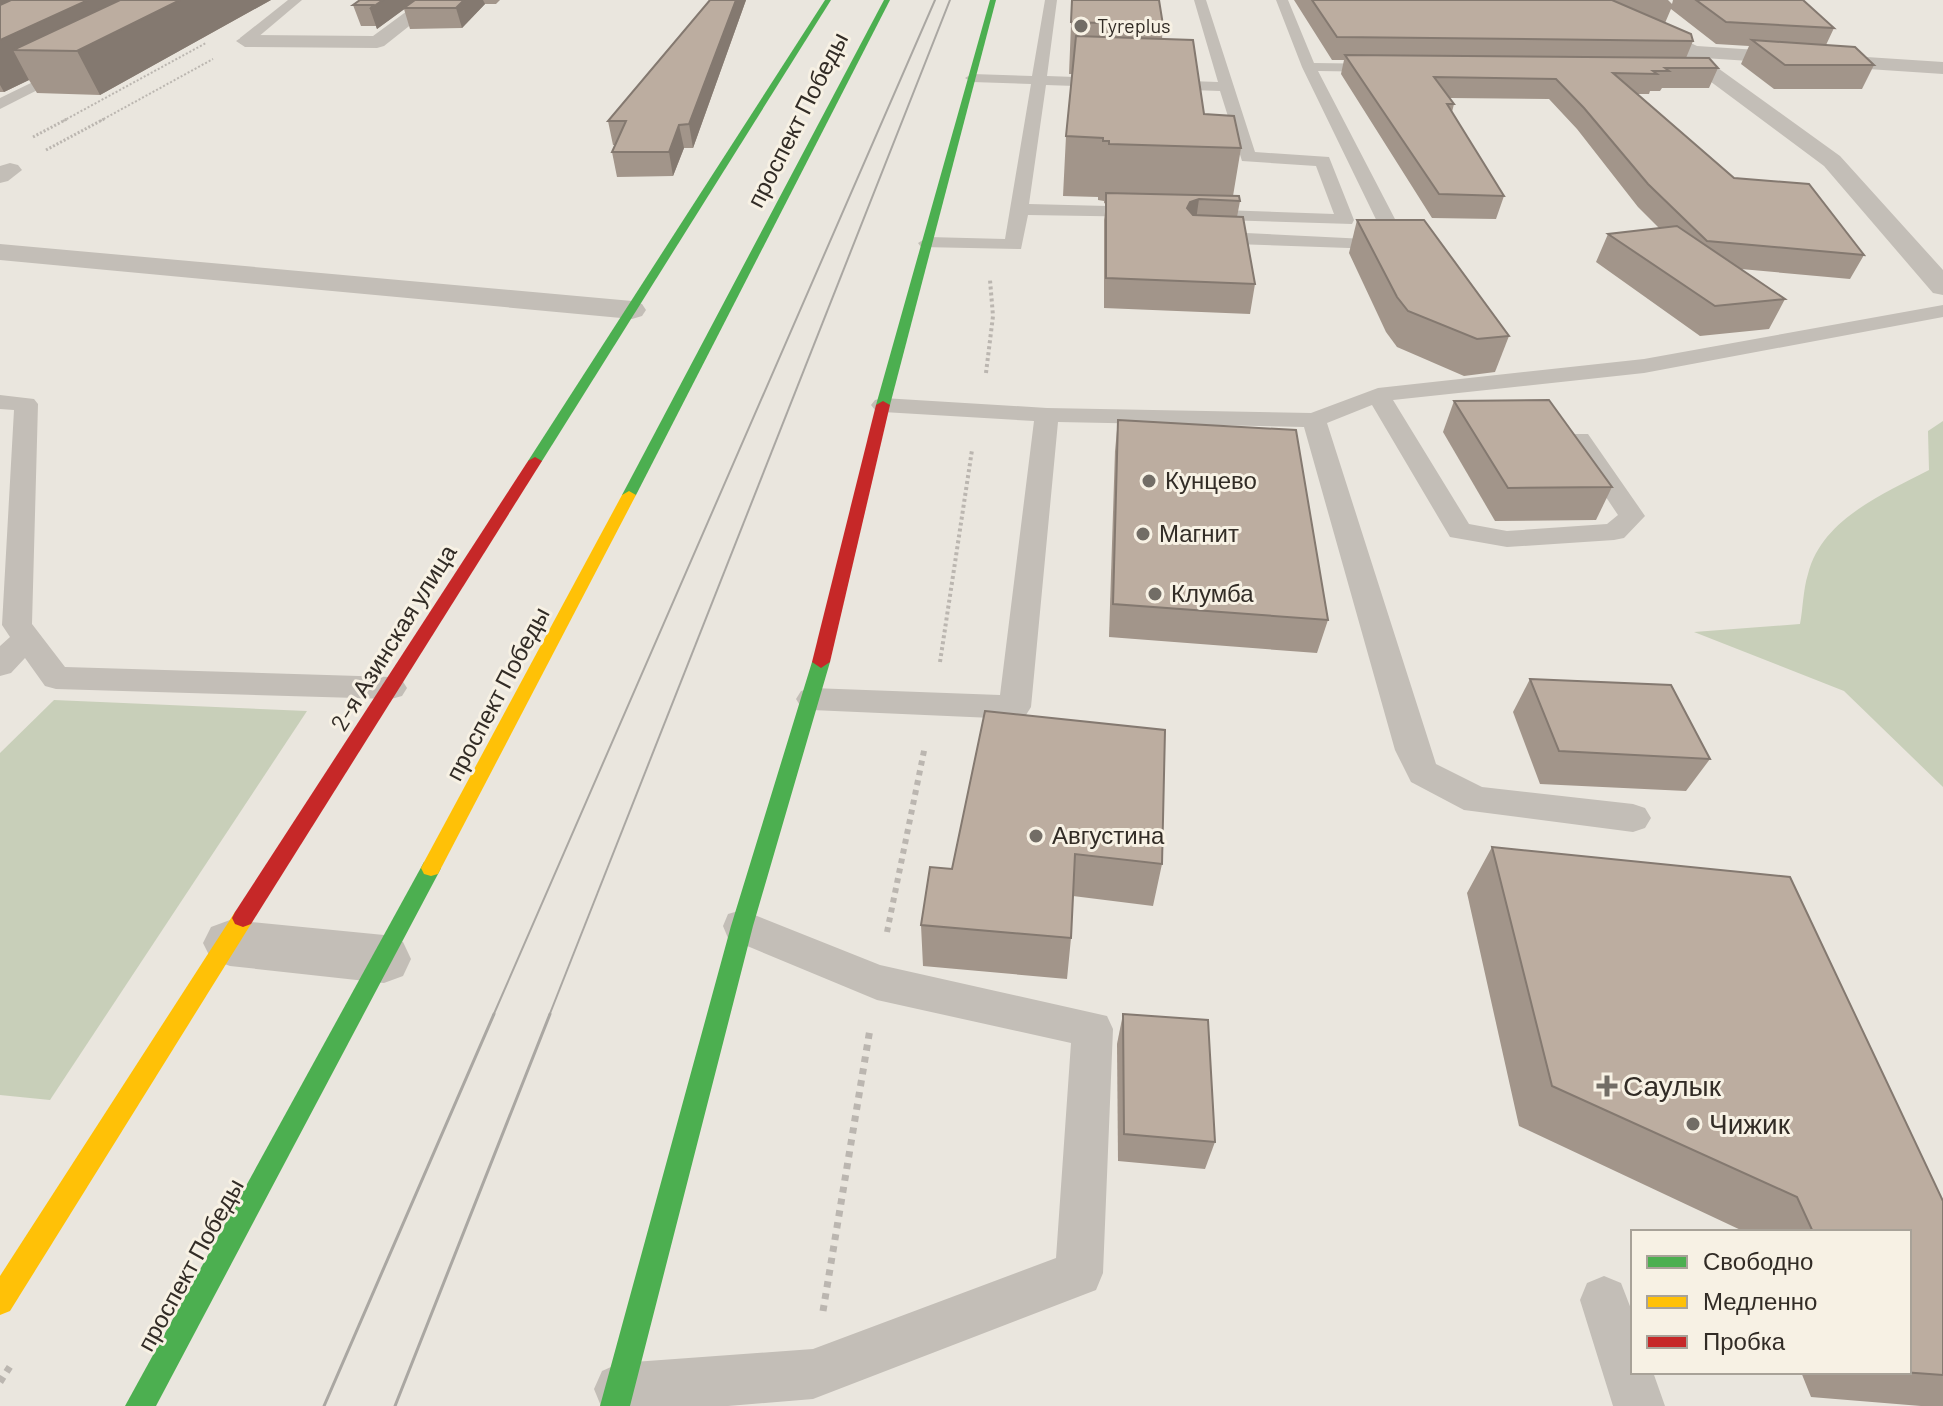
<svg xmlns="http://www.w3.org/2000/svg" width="1943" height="1406" font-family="Barlow,sans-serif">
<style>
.green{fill:#c8cfb9}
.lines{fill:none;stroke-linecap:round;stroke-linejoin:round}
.path-far4{stroke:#bbb6b0;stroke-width:2;stroke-dasharray:2 2;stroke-linecap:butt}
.path-far3{stroke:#bbb6b0;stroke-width:3;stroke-dasharray:2 2;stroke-linecap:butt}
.path-far2{stroke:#bbb6b0;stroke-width:4;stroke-dasharray:3 3;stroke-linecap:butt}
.path-far1{stroke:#bbb6b0;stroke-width:6;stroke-dasharray:5 5;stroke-linecap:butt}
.path{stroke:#bbb6b0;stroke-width:7;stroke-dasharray:6 6;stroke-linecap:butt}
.lane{fill:#c3beb7;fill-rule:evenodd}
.street{fill:#c3beb7;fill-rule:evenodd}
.fast{fill:#4caf50;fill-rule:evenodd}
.slow{fill:#ffc107;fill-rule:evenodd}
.jam{fill:#c62828;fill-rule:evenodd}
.tram-far1{stroke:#aaa7a2;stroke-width:2}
.tram{stroke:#aaa7a2;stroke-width:3}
.wall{fill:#a2958a}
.shaded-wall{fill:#847970}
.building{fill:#bcada0;stroke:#847970;stroke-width:2}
.poi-dot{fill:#726d66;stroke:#f7f1e4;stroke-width:3}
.labels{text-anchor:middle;stroke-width:6;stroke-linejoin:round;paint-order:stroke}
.far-poi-label{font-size:20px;fill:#322c26;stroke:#f7f1e4;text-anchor:start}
.street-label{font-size:24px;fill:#322c26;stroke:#f7f1e4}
.poi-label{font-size:24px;fill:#322c26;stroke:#f7f1e4;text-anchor:start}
.near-poi-label{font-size:28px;fill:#322c26;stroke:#f7f1e4;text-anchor:start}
</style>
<rect width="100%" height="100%" fill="#eae6de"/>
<g class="green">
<path d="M 1943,421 L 1943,787 L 1844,691 L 1694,632 L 1800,624 C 1803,608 1803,590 1808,574 C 1822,519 1883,494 1929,470 L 1928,431 Z"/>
<path d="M 54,700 L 307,711 L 50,1100 L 0,1095 L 0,753 Z"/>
</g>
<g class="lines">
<g class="path-far4">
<path d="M 63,121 L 206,43"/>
<path d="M 100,121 L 213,59"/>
</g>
<g class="path-far3">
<path d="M 33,137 L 67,119"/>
<path d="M 46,150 L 104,119"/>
</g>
<g class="path-far2">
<path d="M 986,373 L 993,316 L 990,280"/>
<path d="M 940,662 L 972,450"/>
</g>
<path class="path-far1" d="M 887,932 L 925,746"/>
<g class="path">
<path d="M 823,1311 L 870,1029"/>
<path d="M 0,1382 L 11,1365"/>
</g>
<g class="lane">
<path d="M 288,0 L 302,0 L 250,44 L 240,44 L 240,38 Z"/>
<path d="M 1045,0 L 1057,0 L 1047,76 L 1218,82 L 1194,0 L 1206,0 L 1255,152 L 1329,157 L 1354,220 L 1352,224 L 1186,219 L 1184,215 L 1193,209 L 1334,214 L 1316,166 L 1242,161 L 1220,91 L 1046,85 L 1029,204 L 1146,207 L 1152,209 L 1155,213 L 1152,217 L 1028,215 L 1021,249 L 921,247 L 918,243 L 928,237 L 1005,239 L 1031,84 L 972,82 L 965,78 L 972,74 L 1032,76 Z"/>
<path d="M 1276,0 L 1288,0 L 1314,63 L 1386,64 L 1393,68 L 1386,72 L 1318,71 L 1409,246 L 1406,250 L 1204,243 L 1194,237 L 1204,231 L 1386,240 L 1302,67 Z"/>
<path d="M 72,63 L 77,64 L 77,70 L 0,109 L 0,98 Z"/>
<path d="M 1943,305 L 1943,317 L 1644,373 L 1393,400 L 1469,524 L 1507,531 L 1607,524 L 1618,515 L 1567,439 L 1570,434 L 1588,434 L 1645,516 L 1624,538 L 1614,540 L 1507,547 L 1450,537 L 1372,405 L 1327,423 L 1436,764 L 1482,787 L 1633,804 L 1645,808 L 1651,818 L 1645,828 L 1633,832 L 1464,810 L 1411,782 L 1395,750 L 1304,427 L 1058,422 L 1031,707 L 1026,715 L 1015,719 L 812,710 L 801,707 L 796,699 L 801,691 L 812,688 L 1000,695 L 1034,421 L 883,412 L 875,410 L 871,405 L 875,400 L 883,398 L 1047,408 L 1311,413 L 1378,388 L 1644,359 Z"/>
<path d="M 0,395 L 34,399 L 38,404 L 32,624 L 65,667 L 391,677 L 402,680 L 407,688 L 402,696 L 391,699 L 56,689 L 45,686 L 25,658 L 11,673 L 0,676 L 0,646 L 10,637 L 2,625 L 14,410 L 0,409 Z"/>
<path d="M 742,910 L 880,965 L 1107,1016 L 1113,1029 L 1103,1273 L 1096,1290 L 813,1399 L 728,1406 L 601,1406 L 594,1389 L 602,1371 L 620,1363 L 813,1349 L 1056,1258 L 1071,1043 L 877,1000 L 728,938 L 723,926 L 728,914 Z"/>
<path d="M 1604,1276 L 1621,1283 L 1633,1314 L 1633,1372 L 1653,1372 L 1665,1406 L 1613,1406 L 1580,1300 L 1587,1283 Z"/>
</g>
<g class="street">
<path d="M 422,0 L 442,0 L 384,46 L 377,48 L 245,47 L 236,41 L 245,35 L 373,36 Z"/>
<path d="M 1579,0 L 1599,0 L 1697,46 L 1943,62 L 1943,74 L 1704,58 L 1840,156 L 1943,270 L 1943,295 L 1933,293 L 1824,166 L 1687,64 L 1684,55 L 1597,15 Z"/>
<path d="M 10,163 L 18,165 L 22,170 L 8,181 L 0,183 L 0,166 Z"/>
<path d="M 0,244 L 632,301 L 642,304 L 646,310 L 642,316 L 632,319 L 0,260 Z"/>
<path d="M 230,920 L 384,935 L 403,942 L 411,959 L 403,976 L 384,983 L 230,966 L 211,959 L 203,943 L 211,927 Z"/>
</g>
<g class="fast">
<path d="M 825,0 L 831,0 L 542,461 L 535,465 L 530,464 L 528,461 Z"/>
<path d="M 884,0 L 890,0 L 636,495 L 629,499 L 624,498 L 622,495 Z"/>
<path d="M 990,0 L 996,0 L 890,405 L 888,408 L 878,408 L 876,405 Z"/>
<path d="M 821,656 L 830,662 L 753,926 L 630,1406 L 600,1406 L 731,926 L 812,662 Z"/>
<path d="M 431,860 L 438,862 L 441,868 L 438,874 L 156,1406 L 125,1406 L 424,862 Z"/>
</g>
<g class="slow">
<path d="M 629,491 L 636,495 L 438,874 L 431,876 L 424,874 L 421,868 L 424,862 L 622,495 Z"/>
<path d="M 243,909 L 251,912 L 254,918 L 251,924 L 10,1311 L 0,1315 L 0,1276 L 235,912 Z"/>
</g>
<g class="jam">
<path d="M 883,401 L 890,405 L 830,662 L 821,668 L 812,662 L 876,405 Z"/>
<path d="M 535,457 L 542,461 L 251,924 L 243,927 L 235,924 L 232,918 L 235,912 L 528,461 Z"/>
</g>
<g class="tram-far1">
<path d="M 493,1016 L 935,0"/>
<path d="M 549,1016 L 950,0"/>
</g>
<g class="tram">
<path d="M 324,1406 L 494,1014"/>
<path d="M 395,1406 L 550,1014"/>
</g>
</g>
<g class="wall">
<path d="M 0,0 L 271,0 L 100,95 L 37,93 L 29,80 L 4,92 L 0,92 Z"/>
<path d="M 360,0 L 500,0 L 496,4 L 485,4 L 462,28 L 410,29 L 404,9 L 377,29 L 376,26 L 361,26 L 353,5 Z"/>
<path d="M 710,0 L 746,0 L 693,148 L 684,148 L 673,176 L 617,177 L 612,152 L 615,145 L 613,145 L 608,121 Z"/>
<path d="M 1072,0 L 1159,0 L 1163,25 L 1162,39 L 1204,114 L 1241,148 L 1233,196 L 1240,201 L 1237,217 L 1255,284 L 1250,314 L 1104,308 L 1104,220 L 1106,204 L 1104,203 L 1104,201 L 1098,200 L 1098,197 L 1063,196 L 1066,136 L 1072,74 L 1069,74 Z"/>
<path d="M 1294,0 L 1668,0 L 1672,4 L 1673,0 L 1803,0 L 1834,28 L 1826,45 L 1874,65 L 1862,89 L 1774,89 L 1741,64 L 1749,46 L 1716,44 L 1671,9 L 1665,23 L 1693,41 L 1686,58 L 1718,68 L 1709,88 L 1662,88 L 1660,91 L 1650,91 L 1649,94 L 1637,94 L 1734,178 L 1864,255 L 1850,279 L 1741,269 L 1785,299 L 1769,329 L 1700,336 L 1596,262 L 1608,234 L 1659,228 L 1638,207 L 1577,129 L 1549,99 L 1450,98 L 1454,104 L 1452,112 L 1504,196 L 1496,219 L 1432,218 L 1341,74 L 1344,60 L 1332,60 Z"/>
<path d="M 1357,220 L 1509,336 L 1495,372 L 1464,376 L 1397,347 L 1386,332 L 1349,253 Z"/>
<path d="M 1454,401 L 1612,487 L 1596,520 L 1495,521 L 1443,432 Z"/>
<path d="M 1118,420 L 1328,620 L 1317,653 L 1109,637 L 1115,451 Z"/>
<path d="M 1530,679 L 1710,759 L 1686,791 L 1540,784 L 1513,712 Z"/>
<path d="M 985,711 L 1162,864 L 1153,906 L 1073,896 L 1071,938 L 1067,979 L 923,966 L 921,925 L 952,869 Z"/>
<path d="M 1492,847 L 1943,1201 L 1943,1406 L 1921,1406 L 1811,1397 L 1801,1372 L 1909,1372 L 1909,1232 L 1745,1232 L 1519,1126 L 1467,893 Z"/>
<path d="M 1123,1014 L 1215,1142 L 1205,1169 L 1118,1161 L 1117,1044 Z"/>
</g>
<g class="shaded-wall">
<path d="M 0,0 L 271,0 L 100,95 L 77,51 L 13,50 L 29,80 L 4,92 L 0,85 Z"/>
<path d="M 383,0 L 417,0 L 377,29 L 370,9 Z"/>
<path d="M 464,0 L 483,0 L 485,4 L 462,28 L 456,8 Z"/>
<path d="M 736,0 L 746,0 L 693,148 L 689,124 Z"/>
<path d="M 679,125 L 684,148 L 673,176 L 669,152 Z"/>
<path d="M 1199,199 L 1195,227 L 1187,208 L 1190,202 Z"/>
</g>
<g class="building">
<path d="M 11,0 L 88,0 L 0,40 L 0,5 Z"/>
<path d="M 120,0 L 180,0 L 77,51 L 13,50 Z"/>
<path d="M 360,0 L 383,0 L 370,9 L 373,5 L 353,5 Z"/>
<path d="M 415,0 L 464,0 L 456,8 L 404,8 Z"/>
<path d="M 710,0 L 736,0 L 689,124 L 679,125 L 669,152 L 612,152 L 626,121 L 608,121 Z"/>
<path d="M 1072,0 L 1159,0 L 1163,25 L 1071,22 Z"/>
<path d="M 1312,0 L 1612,0 L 1691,34 L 1693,41 L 1337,37 Z"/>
<path d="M 1696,0 L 1803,0 L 1834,28 L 1726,22 Z"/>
<path d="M 1076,36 L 1193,40 L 1204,114 L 1234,116 L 1241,148 L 1109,144 L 1109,141 L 1103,141 L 1103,138 L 1066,136 Z"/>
<path d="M 1752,40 L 1855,47 L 1874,65 L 1785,65 Z"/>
<path d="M 1345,55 L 1709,58 L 1718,68 L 1665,68 L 1669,71 L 1653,71 L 1657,74 L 1613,73 L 1734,178 L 1809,184 L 1864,255 L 1707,241 L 1648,184 L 1584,108 L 1556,79 L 1434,77 L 1454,104 L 1447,104 L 1504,196 L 1439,194 Z"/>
<path d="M 1106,193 L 1239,196 L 1240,201 L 1199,199 L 1190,202 L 1187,208 L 1193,215 L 1243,217 L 1255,284 L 1106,278 Z"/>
<path d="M 1357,220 L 1424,220 L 1509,336 L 1477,339 L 1408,311 L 1397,297 Z"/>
<path d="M 1677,226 L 1785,299 L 1715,306 L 1608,234 Z"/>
<path d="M 1549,400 L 1612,487 L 1508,488 L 1454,401 Z"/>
<path d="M 1118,420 L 1296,430 L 1328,620 L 1113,604 Z"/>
<path d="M 1530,679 L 1671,685 L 1710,759 L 1559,751 Z"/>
<path d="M 985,711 L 1165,730 L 1162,864 L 1075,854 L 1071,938 L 921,925 L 930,867 L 952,869 Z"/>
<path d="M 1492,847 L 1790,877 L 1943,1201 L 1943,1375 L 1902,1372 L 1909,1372 L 1909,1232 L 1813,1232 L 1797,1197 L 1552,1086 Z"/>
<path d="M 1123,1014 L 1208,1020 L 1215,1142 L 1124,1134 Z"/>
</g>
<g class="poi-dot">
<circle cx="1081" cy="26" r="8"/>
<circle cx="1149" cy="481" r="8"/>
<circle cx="1143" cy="534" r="8"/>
<circle cx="1155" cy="594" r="8"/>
<circle cx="1036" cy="836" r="8"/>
<path d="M1603 1074h8v8h8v8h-8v8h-8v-8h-8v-8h8z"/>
<circle cx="1693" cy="1124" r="8"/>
</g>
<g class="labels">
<g class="far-poi-label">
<text x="1097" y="33">Tyreplus</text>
</g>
<g class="street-label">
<text transform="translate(798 120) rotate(-63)" y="8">проспект Победы</text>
<text transform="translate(394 638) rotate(-58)" y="8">2-я Азинская улица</text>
<text transform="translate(498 694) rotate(-62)" y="8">проспект Победы</text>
<text transform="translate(191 1265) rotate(-61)" y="8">проспект Победы</text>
</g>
<g class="poi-label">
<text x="1165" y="489">Кунцево</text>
<text x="1159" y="542">Магнит</text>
<text x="1171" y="602">Клумба</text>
<text x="1052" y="844">Августина</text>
</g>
<g class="near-poi-label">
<text x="1623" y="1096">Саулык</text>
<text x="1709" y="1134">Чижик</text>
</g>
</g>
<rect x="1631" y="1230" width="280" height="144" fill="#f7f1e4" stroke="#a8a298" stroke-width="2"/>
<rect x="1647" y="1256" width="40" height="12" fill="#4caf50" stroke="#a8a298" stroke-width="2"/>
<text x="1703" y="1270" font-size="24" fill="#322c26">Свободно</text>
<rect x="1647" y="1296" width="40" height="12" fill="#ffc107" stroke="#a8a298" stroke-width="2"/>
<text x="1703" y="1310" font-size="24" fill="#322c26">Медленно</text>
<rect x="1647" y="1336" width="40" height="12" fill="#c62828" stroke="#a8a298" stroke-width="2"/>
<text x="1703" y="1350" font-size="24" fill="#322c26">Пробка</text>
</svg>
